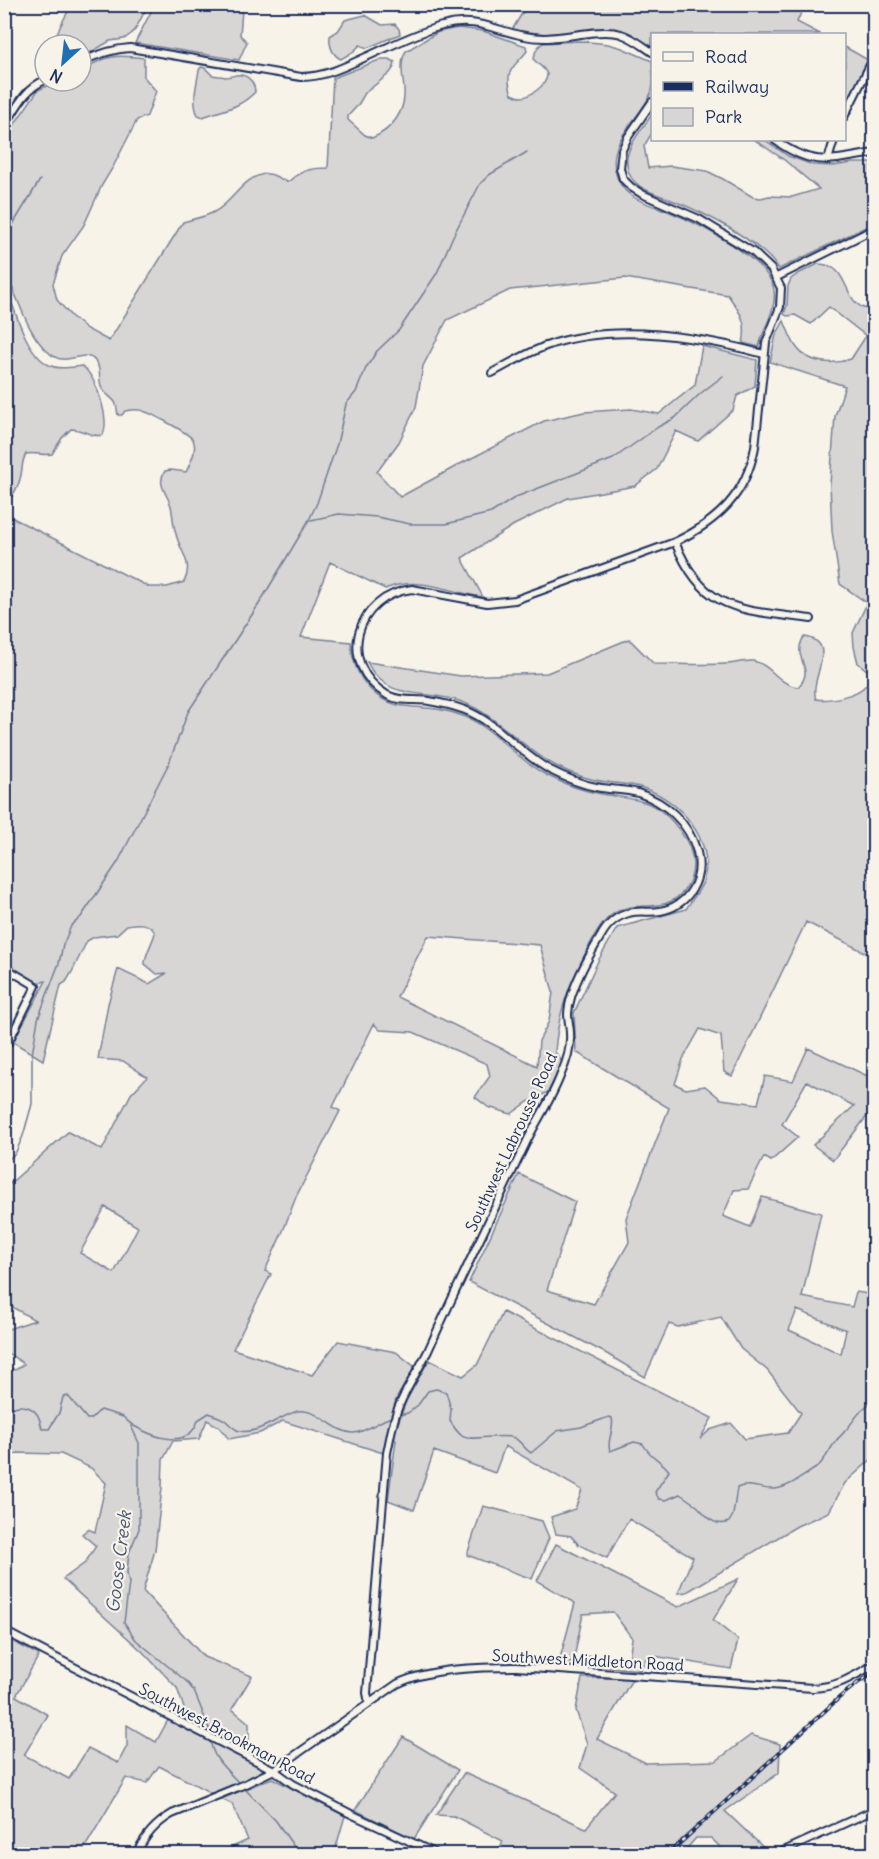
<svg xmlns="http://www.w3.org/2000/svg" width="879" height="1859" font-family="Delius,sans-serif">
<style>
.green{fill:#d7d6d4;stroke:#798299;stroke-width:1.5;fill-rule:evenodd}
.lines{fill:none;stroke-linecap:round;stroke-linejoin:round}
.stream{stroke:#727c95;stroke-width:1.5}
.minor-casing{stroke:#1b2f5e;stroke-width:10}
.minor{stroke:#f7f3e8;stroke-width:6}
.rail-casing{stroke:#1b2f5e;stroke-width:4}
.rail{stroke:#f7f3e8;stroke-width:1.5;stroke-dasharray:4.5;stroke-linecap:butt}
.labels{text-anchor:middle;stroke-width:4.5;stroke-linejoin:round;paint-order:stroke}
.street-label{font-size:16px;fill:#1b2f5e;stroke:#f7f3e8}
.water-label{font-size:18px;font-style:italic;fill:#465679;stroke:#f7f3e8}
</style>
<rect width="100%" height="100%" fill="#f7f3e8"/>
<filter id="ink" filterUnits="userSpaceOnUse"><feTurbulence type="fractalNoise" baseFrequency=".0167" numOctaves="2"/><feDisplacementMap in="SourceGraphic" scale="12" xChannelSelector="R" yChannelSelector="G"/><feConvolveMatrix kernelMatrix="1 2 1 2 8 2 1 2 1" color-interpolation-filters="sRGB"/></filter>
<g filter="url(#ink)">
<g class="green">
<path d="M 155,4 L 253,5 L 242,10 L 240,35 L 247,42 L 239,60 L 135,43 Z"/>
<path d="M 805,4 L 797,22 L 820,34 L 652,34 L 652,49 L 640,40 L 602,29 L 545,34 L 512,30 L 527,5 Z"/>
<path d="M 71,5 L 71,4 L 148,5 L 135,30 L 131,34 L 124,39 L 110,41 L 81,58 L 81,45 L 51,45 Z"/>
<path d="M 365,15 L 382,25 L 395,24 L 399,29 L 400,34 L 367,48 L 360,45 L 353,52 L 341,59 C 332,55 329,45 330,36 L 338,31 L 345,20 Z"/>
<path d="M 458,28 L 483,31 L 526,46 L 527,51 C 515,67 503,69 512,94 C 515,95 518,97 521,97 C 530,97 547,85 547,75 C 547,70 538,64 534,60 L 535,53 L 538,47 L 543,43 L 580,41 L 608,44 L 622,48 L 652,61 C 652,70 655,85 651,93 C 640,119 609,138 615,170 C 617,180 623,190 632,196 C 643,204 658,207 670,212 C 697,223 770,260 774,290 C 777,310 763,328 759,347 L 743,343 C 748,322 740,312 728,295 L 625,278 L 510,290 L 447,320 L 423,366 L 416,407 L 399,442 L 377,472 L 400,497 L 464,462 L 544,421 L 584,412 L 631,409 L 659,414 L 695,385 L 702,346 L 757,360 L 755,386 L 737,396 L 733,410 L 698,441 L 676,431 L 657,469 L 635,486 L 568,498 L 514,525 L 462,558 L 483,597 C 450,592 419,575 385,589 L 330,562 L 301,637 L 351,642 C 352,672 371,702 404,706 C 426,708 445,708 466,717 C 496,730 516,759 546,775 C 564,784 583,791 602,794 C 637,800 657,798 680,831 C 687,840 693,853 693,865 C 693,885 678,903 658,905 C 637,908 624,903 607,919 C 597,929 591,942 585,954 C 568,989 558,1012 555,1052 L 563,1063 L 548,1092 L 528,1102 L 511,1114 L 488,1107 L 475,1097 L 490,1076 L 487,1064 L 413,1032 L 380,1030 L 374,1024 L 333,1107 L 340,1111 L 296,1197 L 283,1231 L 265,1271 L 271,1274 L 233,1349 L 312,1375 L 338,1341 L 396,1352 L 415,1367 L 396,1399 L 383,1453 L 283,1421 L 260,1433 L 229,1439 L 218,1426 L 207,1420 L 199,1439 L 173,1441 L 163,1460 L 162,1488 L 155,1550 L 143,1591 L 204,1657 L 252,1676 L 232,1709 L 249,1723 L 249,1750 L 187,1717 L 177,1688 L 143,1652 L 63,1579 L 85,1563 L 96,1546 L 82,1534 L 88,1529 L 95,1532 L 106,1483 L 91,1468 L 61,1454 L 18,1453 L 5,1459 L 4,1365 L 15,1370 L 24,1364 L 5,1351 L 5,1330 L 35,1320 L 5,1303 L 5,1188 L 68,1132 L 102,1150 L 131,1094 L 147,1077 L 123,1061 L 98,1059 L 108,1004 L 118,969 L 149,984 L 167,973 L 157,974 L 145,964 C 144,956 153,942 155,933 C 150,922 138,923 127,925 L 117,934 L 94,937 L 87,941 L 72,972 L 66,982 L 61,985 L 43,1060 L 13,1042 L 46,981 L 35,983 L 5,964 L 5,514 L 149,587 L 167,587 L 184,582 C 194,563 180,552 176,534 C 173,525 173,515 171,506 C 167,493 156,484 165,471 L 171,470 L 186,472 C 190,464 198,449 193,440 C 189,433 148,411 139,410 C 134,409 130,410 125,411 L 122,415 L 118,415 C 117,411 117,405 115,402 C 111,397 105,394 102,388 C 98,382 101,373 98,366 C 90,347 74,361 62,359 C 56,359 50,354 46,350 C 25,330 19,297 5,273 L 5,138 L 38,90 L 58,81 L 81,81 L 81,70 C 107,56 114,54 144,58 L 144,77 L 156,91 L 147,116 L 137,120 L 113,167 L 102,185 L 84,225 L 62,256 L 53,284 L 57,300 L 71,316 L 85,328 L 109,341 L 183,222 C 193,219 205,217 214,212 C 233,203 243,175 267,174 C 274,173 280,180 288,182 C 301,170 311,168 328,168 L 333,78 L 382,59 L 389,59 L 395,62 L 394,67 L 390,73 L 365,93 L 358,105 L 348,116 L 348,120 L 365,135 L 372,138 C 392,130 406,111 404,89 C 403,77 399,62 406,51 L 438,32 ZM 428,936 L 540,945 L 553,992 L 549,1021 L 539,1041 L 537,1066 L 397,997 ZM 105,1207 L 138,1227 L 114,1273 L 80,1253 Z"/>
<path d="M 845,47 L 868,60 L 845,110 Z"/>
<path d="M 201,67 L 205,68 L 212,75 C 217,76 221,76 226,77 C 231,77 236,74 241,75 C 250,76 255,85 255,92 C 240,108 222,110 203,117 L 198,115 C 191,102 197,84 199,70 Z"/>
<path d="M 652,114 L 652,133 L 644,146 L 648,168 L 671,166 L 707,171 L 723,179 L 753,197 L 761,198 L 769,196 L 792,197 L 819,189 L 783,159 L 755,140 L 765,140 L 788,156 L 813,165 L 833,166 L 852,163 L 874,163 L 874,223 L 779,269 C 760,241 705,213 674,201 C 662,195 646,193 636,183 C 629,177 626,167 627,158 C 629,143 644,127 652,114 Z"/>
<path d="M 818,264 C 854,264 839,309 874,310 L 874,957 L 806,922 L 732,1076 L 724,1072 L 721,1036 L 700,1029 L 683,1059 L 675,1084 L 686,1089 L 705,1086 L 721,1099 L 758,1104 L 765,1076 L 793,1081 L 808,1048 L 874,1079 L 874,1112 L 871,1111 L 833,1160 L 813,1145 L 854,1106 L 807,1081 L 782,1124 L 798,1137 L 771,1161 L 764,1157 L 748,1189 L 734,1190 L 723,1216 L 750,1227 L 762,1197 L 821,1213 L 802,1297 L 852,1307 L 856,1292 L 874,1295 L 874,1457 L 845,1483 L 829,1512 L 797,1526 L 687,1592 L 678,1593 L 693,1557 L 629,1519 L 607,1558 L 579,1545 L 571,1536 L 556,1534 L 551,1517 L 575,1509 L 582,1490 L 505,1446 L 495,1473 L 434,1451 L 414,1510 L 388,1500 L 396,1440 L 393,1438 L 406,1401 L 429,1360 L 463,1376 L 477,1365 L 503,1312 L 712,1418 L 700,1439 L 710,1430 L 731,1423 L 745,1439 L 788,1433 L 801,1413 L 767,1370 L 741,1349 L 721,1317 L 678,1327 L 669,1324 L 645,1377 L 607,1354 L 469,1282 L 519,1174 L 575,1202 L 547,1290 L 594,1304 L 629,1242 L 626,1218 L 669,1108 L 576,1052 L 574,1013 L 598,961 L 617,928 L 686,909 C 691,901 699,892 703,882 C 717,842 679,799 643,788 C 632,784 620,784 607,782 C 589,780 572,774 556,766 C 521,748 499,716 462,702 C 427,688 387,704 367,662 L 461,676 L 547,673 L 629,639 L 654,664 C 677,664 701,665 725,664 C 734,664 745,660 753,661 C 771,664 777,684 798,687 C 817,668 790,658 804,637 C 841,641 808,680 816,699 C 829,701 857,696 866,685 C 870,681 869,675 868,671 L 858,663 L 854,647 L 853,633 L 867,603 L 840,584 L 832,531 L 830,484 L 835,416 L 845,386 L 770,362 L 776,335 L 784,321 C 788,330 791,340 797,348 C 809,364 833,365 851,359 L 866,336 L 829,307 L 811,324 L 795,315 L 787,316 L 784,314 L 787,305 L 788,286 L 791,279 L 798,274 ZM 797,1310 L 846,1330 L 841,1354 L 789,1330 Z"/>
<path d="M 5,283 C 14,307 25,353 49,365 C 59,370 72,367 82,366 C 96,376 110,419 103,435 C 91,438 84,429 71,429 L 62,438 L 52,454 C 43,456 35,452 26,454 C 21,462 23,470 20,479 C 18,489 11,498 5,506 Z"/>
<path d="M 483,1506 L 542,1521 L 549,1538 L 532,1579 L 467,1555 Z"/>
<path d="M 556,1544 L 678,1607 L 738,1579 L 713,1620 L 738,1640 L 731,1669 L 648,1655 L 640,1670 L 588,1665 L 589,1656 L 629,1659 L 632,1638 L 613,1612 L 583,1614 L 573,1663 L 559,1662 L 575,1603 L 537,1581 Z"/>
<path d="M 4,1637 L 39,1655 L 16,1696 L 48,1715 L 24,1755 L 69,1779 L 88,1748 L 118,1763 L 127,1746 L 127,1725 L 156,1742 L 168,1720 L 263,1767 L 262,1772 L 213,1794 L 159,1766 L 147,1783 L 126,1778 L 81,1854 L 5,1854 Z"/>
<path d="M 582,1678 L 633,1678 L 597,1739 L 646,1763 L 716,1761 L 751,1735 L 780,1744 L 779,1773 L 725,1811 L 765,1849 L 755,1854 L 727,1854 L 711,1838 L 696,1838 L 682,1854 L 497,1854 L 503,1841 L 454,1816 L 436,1815 L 464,1773 L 586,1828 L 615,1792 L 580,1768 L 587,1744 L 576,1710 Z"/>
<path d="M 403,1737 L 458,1770 L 414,1839 L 355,1810 Z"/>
<path d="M 272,1778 L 345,1816 L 334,1854 L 217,1854 L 248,1840 L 232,1804 L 221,1799 Z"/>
</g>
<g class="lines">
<g class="stream">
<path d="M 4,239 L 40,180"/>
<path d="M 311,520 L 339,514 L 377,517 L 410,524 L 446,524 L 491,513 L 516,497 L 613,459 L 658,427 L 675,418 L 701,393 L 723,376"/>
<path d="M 4,1163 L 15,1154 L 23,1136 L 32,1104 L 32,1055 L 38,1019 L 59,963 L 63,945 L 71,926 L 81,917 L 118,862 L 169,763 L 188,712 L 259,604 L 309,520 L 317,503 L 337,444 L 346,404 L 356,392 L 366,368 L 377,351 L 399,330 L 437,273 L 453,236 L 480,184 L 489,175 L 527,152"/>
<path d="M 4,1413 C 12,1404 29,1403 37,1414 C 39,1417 41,1424 42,1429 L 49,1429 L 59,1413 L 63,1397 L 68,1396 L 87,1419 L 91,1419 L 100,1410 C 107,1412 117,1414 123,1417 C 127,1420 130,1424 134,1426 C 155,1438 189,1450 198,1420 L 209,1413 C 215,1416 221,1417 226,1421 C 229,1424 233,1428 237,1430 C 254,1438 283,1414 298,1411 C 318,1408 333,1432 353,1433 C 366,1433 379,1420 392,1417"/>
<path d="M 399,1415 L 408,1413 L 418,1405 L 428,1391 L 436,1389 L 446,1392 L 451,1409 L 450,1421 C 453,1426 457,1432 462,1436 C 469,1442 502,1433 514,1438 C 521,1441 524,1449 531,1453 L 557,1431 L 581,1427 L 609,1417 L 612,1418 C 615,1432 606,1438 610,1451 L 634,1442 L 643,1444 C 651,1459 661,1459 669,1471 L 655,1492 L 659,1499 L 666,1500 L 680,1494 C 686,1498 692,1502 697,1506 C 707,1515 713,1528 729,1522 L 733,1515 L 737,1488 C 750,1482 761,1490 774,1489 C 788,1488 805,1475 816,1468 C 825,1461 829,1450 836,1441 C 838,1438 842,1435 845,1431 C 855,1420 860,1408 874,1401"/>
<path d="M 4,1421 L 4,1422"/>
<path d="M 131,1426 L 139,1443 L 139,1529 L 129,1553 L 127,1573 L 129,1583 L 124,1622 L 136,1640 L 186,1681 L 194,1691 L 209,1728 L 210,1734"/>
<path d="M 210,1739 C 212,1759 227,1770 240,1784"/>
<path d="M 243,1787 L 276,1821 L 299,1854"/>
</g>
<defs>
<g id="minor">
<path d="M 81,62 C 98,54 112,49 130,48 L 301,77 C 325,77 344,67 366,57 C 391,46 415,33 442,26 C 481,14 505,38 544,38 C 566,38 601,28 621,34 C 632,37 643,46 652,52"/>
<path d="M 844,117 L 874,57"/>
<path d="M 4,127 C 17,108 23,90 45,80"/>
<path d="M 775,140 C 813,168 832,160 874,153"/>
<path d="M 828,160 L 834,140"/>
<path d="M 777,277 L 874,229"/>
<path d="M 492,373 C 510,363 527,353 546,346 C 613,322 697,336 764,354"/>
<path d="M 675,542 C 705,615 742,609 811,619"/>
<path d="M 4,967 L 36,986 L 4,1051"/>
<path d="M 4,1631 L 274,1770 L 293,1784 L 351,1814 L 437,1854"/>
<path d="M 369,1703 L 367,1693 L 387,1453 C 390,1439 392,1425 397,1411 C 405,1390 418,1371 428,1351 C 459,1282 492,1214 525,1145 C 536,1121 552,1099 561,1074 C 567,1061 571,1047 570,1033 C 570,1027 568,1020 568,1014 C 569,990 589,956 601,936 C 607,925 617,916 629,913 C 639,910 650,913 660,911 C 688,906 704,880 697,852 C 689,823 666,802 638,793 C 625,789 610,790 596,787 C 580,784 564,777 550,770 C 519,753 498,723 465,710 C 454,706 442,703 429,701 C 415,699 400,702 387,695 C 336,664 355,596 412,589 L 487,603 L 515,600 L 675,542 C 718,521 746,495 755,447 L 766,343 L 780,307 L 781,288 L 771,269 L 753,252 L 699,219 L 642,194 L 631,187 L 623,179 L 620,168 L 622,150 L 628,137 L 652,102"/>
<path d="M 136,1854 C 145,1836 155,1824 172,1814 L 243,1785 L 274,1770 L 397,1684 C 429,1668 481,1667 517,1667 L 813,1688 C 842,1686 850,1677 874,1665"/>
<path d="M 777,1854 L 874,1810"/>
</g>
</defs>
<use href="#minor" class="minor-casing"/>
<use href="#minor" class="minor"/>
<defs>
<path id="rail" d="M 668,1854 L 840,1697 L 859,1682 L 874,1673"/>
</defs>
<use href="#rail" class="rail-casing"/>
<use href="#rail" class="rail"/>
</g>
</g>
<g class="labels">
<g class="street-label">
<text transform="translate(511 1142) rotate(-65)" y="6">Southwest Labrousse Road</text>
<text transform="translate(588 1660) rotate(3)" y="6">Southwest Middleton Road</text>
<text transform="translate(227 1733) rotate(28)" y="6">Southwest Brookman Road</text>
</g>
<g class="water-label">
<text transform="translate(119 1562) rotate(-83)" y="6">Goose Creek</text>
</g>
</g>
<rect width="879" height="1859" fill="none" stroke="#f7f3e8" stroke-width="24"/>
<rect x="12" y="12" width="855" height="1835" fill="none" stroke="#1b2f5e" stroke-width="2" filter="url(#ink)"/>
<rect x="651" y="33" width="195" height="108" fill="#f7f3e8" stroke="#9fa5b1" stroke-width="1.5"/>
<rect x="663" y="52" width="30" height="9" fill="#f7f3e8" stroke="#9fa5b1" stroke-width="1.5"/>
<text x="705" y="63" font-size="18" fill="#1b2f5e">Road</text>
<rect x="663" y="82" width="30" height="9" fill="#1b2f5e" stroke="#9fa5b1" stroke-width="1.5"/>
<text x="705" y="93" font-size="18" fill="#1b2f5e">Railway</text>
<rect x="663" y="108" width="30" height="18" fill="#d7d6d4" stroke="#9fa5b1" stroke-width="1.5"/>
<text x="705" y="123" font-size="18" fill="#1b2f5e">Park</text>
<g transform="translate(63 63) rotate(207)"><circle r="28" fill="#f7f3e8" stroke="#9fa5b1" stroke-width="1.5"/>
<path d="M0-4.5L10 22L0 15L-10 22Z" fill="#1f6fb2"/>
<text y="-9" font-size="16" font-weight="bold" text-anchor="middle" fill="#1b2f5e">N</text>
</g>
</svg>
